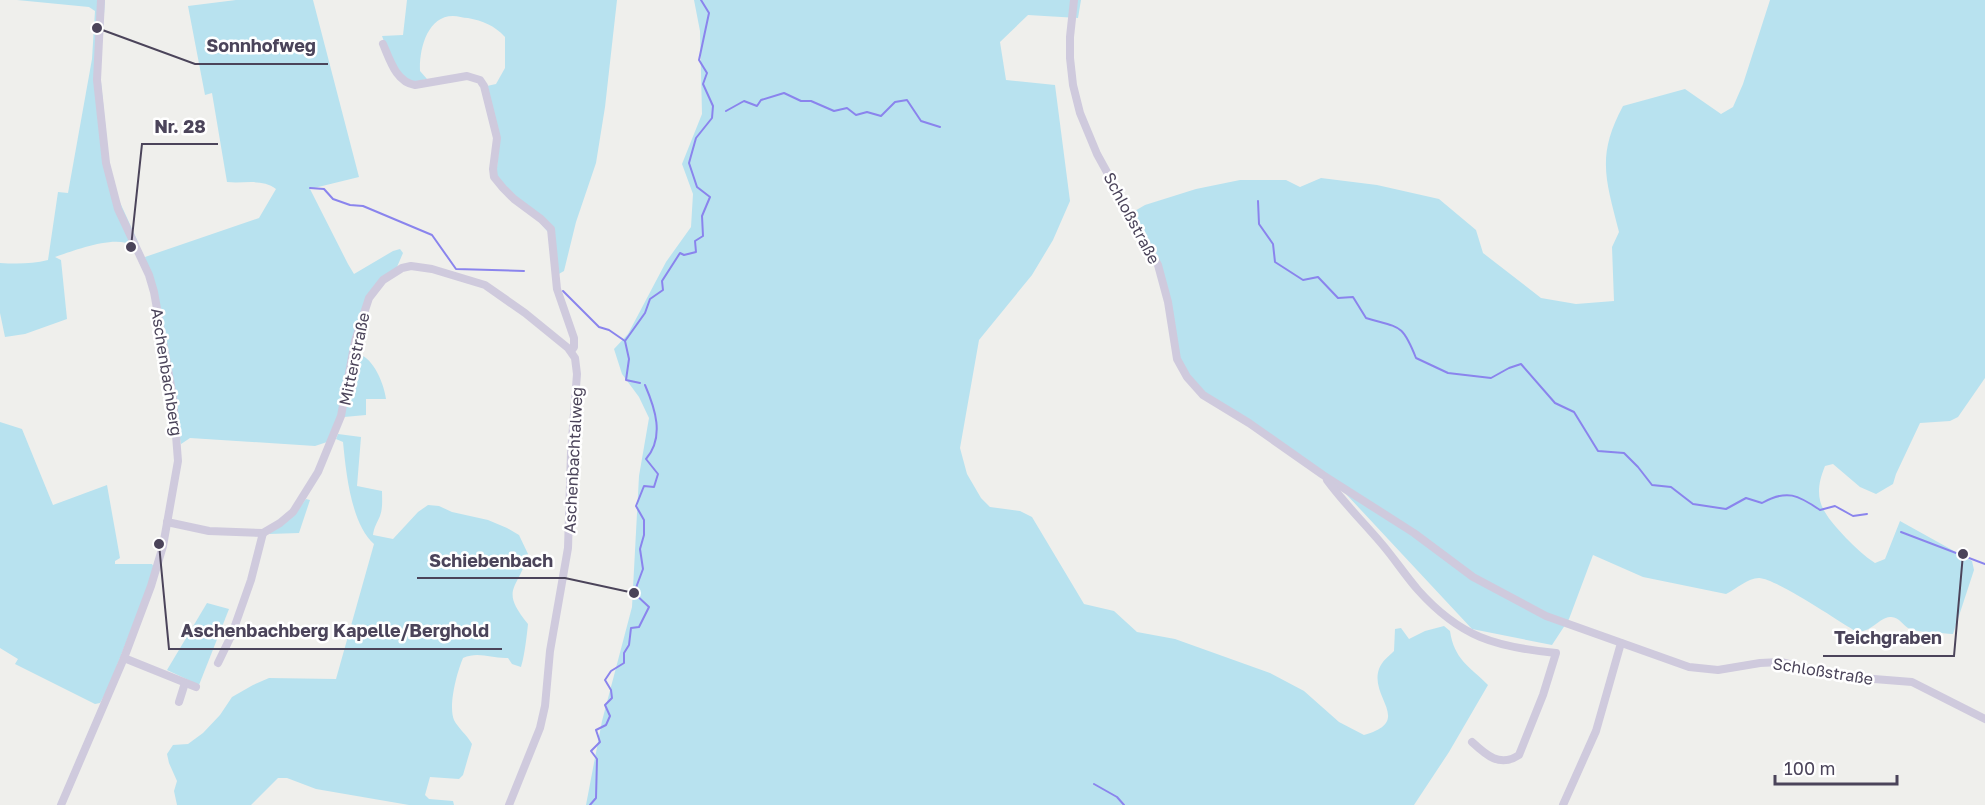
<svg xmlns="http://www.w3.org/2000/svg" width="1985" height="805" font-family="'Golos Text',sans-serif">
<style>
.green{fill:#b8e2ef}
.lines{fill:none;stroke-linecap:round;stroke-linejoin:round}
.stream{stroke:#8a84ed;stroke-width:2}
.street{stroke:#cfcadd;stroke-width:8}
.labels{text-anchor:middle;stroke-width:5;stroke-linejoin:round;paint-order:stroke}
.street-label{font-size:16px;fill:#4b445a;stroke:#fff}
.leader{fill:none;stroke:#4b445a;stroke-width:2}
.callout-dot{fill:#4b445a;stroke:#fff;stroke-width:2}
.callout-label{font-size:18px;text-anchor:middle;font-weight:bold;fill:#4b445a;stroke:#fff;stroke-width:5;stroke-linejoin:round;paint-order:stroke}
</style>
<rect width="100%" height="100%" fill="#efefec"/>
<g class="green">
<path d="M 17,0 L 105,0 L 100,72 L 109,162 L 117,196 L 139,244 L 133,246 C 116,234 73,251 55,257 L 61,260 L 67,319 L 25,334 L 5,337 L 0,313 L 0,263 C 17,264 32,264 48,260 L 58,192 L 68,193 L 92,59 L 95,11 L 89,7 Z"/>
<path d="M 236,0 L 313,0 L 359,177 L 310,189 L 348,264 L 354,274 L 393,251 L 400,249 L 403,253 L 397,267 L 371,290 L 344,397 L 330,441 L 315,446 L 190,438 L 181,444 L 145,257 L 259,218 L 276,189 C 262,178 244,184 227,182 L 212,93 L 205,95 L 188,6 Z"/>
<path d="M 407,0 L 617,0 L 605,107 L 596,163 L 576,222 L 564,271 L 557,275 L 554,239 L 523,203 L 496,177 L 499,148 L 487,86 L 496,84 L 505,68 L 505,37 C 494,25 483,21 468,18 C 463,18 458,16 453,16 C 427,16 419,50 420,71 L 427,79 C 422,80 416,83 412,82 C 399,81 386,47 382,36 L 403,35 Z"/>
<path d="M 694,0 L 1081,0 L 1078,18 L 1028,15 L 1000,42 L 1006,80 L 1055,85 L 1070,201 L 1053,240 L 1032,275 L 979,340 L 960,448 L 967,474 L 981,498 L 990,507 L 1020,511 L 1032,517 L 1084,604 L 1114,611 L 1137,632 L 1175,639 L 1270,673 L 1304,691 L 1339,722 L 1364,735 C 1414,721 1369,698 1379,669 C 1382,661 1388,657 1394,651 L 1395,629 L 1401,628 L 1409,639 L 1425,631 L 1444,626 L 1450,631 C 1454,659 1469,666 1488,685 L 1449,752 L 1414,805 L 586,805 L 602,721 L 632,607 L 639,476 L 649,418 L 639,397 L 622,374 L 614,349 L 628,334 L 666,262 L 691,227 L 693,194 L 682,164 L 702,114 L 700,31 Z"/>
<path d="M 1770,0 L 1985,0 L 1985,378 L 1958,417 L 1950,421 L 1920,423 L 1896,474 L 1893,484 L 1876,494 L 1860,487 L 1833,464 L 1825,466 C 1811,500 1823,513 1846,538 C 1855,547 1864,556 1875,563 L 1885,559 L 1900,521 L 1972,561 L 1974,570 L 1953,634 C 1942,633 1920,633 1910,629 C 1903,626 1899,616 1890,617 C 1878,618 1874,631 1857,632 C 1838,621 1777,579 1759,578 C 1748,578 1736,589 1726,594 L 1643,577 L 1593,555 L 1569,619 L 1552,645 L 1472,629 L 1346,494 L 1196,386 L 1180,358 L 1170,301 L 1133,212 L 1145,205 L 1196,189 L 1240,180 L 1286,180 L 1300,187 L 1321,178 L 1377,185 L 1439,199 L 1476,230 L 1483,253 L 1541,298 L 1576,304 L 1614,301 L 1612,247 L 1619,232 C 1606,180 1596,156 1623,106 L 1685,89 L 1721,114 L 1733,107 L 1743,84 Z"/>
<path d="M 359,354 C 374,359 384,384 386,399 L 366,399 L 366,415 L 344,417 L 355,358 Z"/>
<path d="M 0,422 L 22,429 L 53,505 L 107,485 L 120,558 L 115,561 L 115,564 L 152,564 L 155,569 L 108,688 L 100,703 L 95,704 L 15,664 L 18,659 L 0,648 Z"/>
<path d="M 338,434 L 361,437 L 357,486 L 382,491 C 382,499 383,508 380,516 C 377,523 374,527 373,535 L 393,539 L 418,512 L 428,505 L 439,506 L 452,512 L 488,520 L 507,528 L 519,535 L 528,554 C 518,591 499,588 528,624 C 527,635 524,659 521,667 L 512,664 L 508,658 C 492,659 479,651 463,658 C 457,672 448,706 454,720 C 458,728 467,735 472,744 L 463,775 L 459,779 L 430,777 L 425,795 L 429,799 L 453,801 L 454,805 L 409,805 L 316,789 L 287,778 L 278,778 L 251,805 L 177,805 L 174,791 L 177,781 L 169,763 L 167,754 L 173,745 L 188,744 L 203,733 L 220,715 L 232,697 L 253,685 L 269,678 L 336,679 L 374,544 C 351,524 346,472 343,442 L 336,439 Z"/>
<path d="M 306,499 L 310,500 L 299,533 L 269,534 L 295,514 Z"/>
<path d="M 207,603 L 229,609 L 199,685 L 167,670 Z"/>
</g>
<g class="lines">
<g class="stream">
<path d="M 726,111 L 744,101 L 757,106 L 761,100 L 784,93 L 801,101 L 811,101 L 834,111 L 847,108 L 856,115 L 867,112 L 881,116 L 895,102 L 907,100 L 921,121 L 940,127"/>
<path d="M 310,188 L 324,189 L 333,199 L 350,205 L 363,206 L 432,235 L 456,269 L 524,271"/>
<path d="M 1258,201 L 1259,224 L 1273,244 L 1275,262 L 1303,280 L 1318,277 L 1338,298 L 1353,297 L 1366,318 C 1400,328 1402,323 1416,358 L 1448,373 L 1491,378 L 1509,368 L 1521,364 L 1555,403 L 1574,412 L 1598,451 L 1624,453 L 1638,467 L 1652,485 L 1671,487 L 1693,504 L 1726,509 L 1746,498 L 1762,503 C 1787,489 1798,495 1820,510 L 1835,506 L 1853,516 L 1867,514"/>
<path d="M 563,291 L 599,327 L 609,330 L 625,341"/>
<path d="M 640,383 L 626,380 L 629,359 L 625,341 L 645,313 L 650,299 L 663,290 L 662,281 L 680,253 L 684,255 L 696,252 L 695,241 L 703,236 L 702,216 L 710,197 L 697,187 L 689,163 L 696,138 L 712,118 L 713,106 L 703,84 L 707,73 L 699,60 L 709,13 L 701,0"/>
<path d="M 1901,532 L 1985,564"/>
<path d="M 1094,784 L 1117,797 L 1124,805"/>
<path d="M 590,805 L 596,798 L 597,759 L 591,751 L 600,742 L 596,730 L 606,725 L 610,716 L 605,705 L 612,698 L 611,690 L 605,680 L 611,671 L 624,663 L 624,653 L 629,645 L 631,628 L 639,627 L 649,607 L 634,593 L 643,569 L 640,549 L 644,535 L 644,520 L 636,506 L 644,486 L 654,487 L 658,474 L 646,459 C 665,437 655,408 645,385"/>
</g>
<g class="street">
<path d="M 1074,0 L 1070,37 L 1070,58 L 1073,85 L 1080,113 L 1097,154 L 1158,265 L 1168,302 L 1177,359 L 1187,377 L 1203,395 L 1249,423 L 1323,475 L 1414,533 L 1473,577 L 1546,616 L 1689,667 L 1718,670 L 1760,663 L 1782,662 L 1836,676 L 1912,682 L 1985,719"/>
<path d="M 383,44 C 390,60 396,82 415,85 L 467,76 L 480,80 L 484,86 L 497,138 L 493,169 L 494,177 L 503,188 L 514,199 L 541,219 L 551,229 L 557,289 L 574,338 L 574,347 L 571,351"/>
<path d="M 1327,480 C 1344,503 1363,522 1381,543 C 1394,558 1405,575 1418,590 C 1460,637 1495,647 1556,653 L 1543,695 L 1519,755 C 1500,768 1486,755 1472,742"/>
<path d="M 167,522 L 209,531 L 263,533 L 280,523 L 293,512 L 318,472 L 341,416 L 355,341 L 369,298 L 383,280 L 402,268 L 411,266 L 432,269 L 485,285 L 525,313 L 568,348 L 575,358 L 577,374 L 571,453 L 568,548 L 550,651 L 545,706 L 540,728 L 509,805"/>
<path d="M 124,658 L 196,687"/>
<path d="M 218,663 L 232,634 L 251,580 L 263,533"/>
<path d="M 179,702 L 185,683"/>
<path d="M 61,805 L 124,658 L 151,586 L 163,546 L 178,461 L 173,397 L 154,292 L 149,275 L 118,209 L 106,163 L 97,80 L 101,0"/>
<path d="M 1563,805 L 1596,731 L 1621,643"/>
</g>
</g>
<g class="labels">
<g class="street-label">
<text transform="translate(1132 218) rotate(62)" y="6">Schloßstraße</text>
<text transform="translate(354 359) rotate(-78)" y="6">Mitterstraße</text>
<text transform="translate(167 372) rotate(81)" y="6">Aschenbachberg</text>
<text transform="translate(573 460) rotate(-87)" y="6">Aschenbachtalweg</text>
<text transform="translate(1823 671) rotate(9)" y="6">Schloßstraße</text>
</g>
</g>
<path class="leader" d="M97 28L195 64H328M131 247L142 144H218M634 593L565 578H417M159 544L169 649H502M1963 554L1954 656H1823"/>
<g class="callout-dot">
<circle cx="97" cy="28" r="6"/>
<circle cx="131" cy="247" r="6"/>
<circle cx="634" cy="593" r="6"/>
<circle cx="159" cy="544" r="6"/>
<circle cx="1963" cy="554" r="6"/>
</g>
<g class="callout-label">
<text x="261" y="52">Sonnhofweg</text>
<text x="180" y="133">Nr. 28</text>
<text x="491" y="567">Schiebenbach</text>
<text x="335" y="637">Aschenbachberg Kapelle/Berghold</text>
<text x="1888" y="644">Teichgraben</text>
</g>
<path d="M1775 775v9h122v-9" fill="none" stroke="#4b445a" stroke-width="3"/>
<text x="1784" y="775" font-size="18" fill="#4b445a" stroke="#ffffff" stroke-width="4.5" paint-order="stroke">100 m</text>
</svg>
